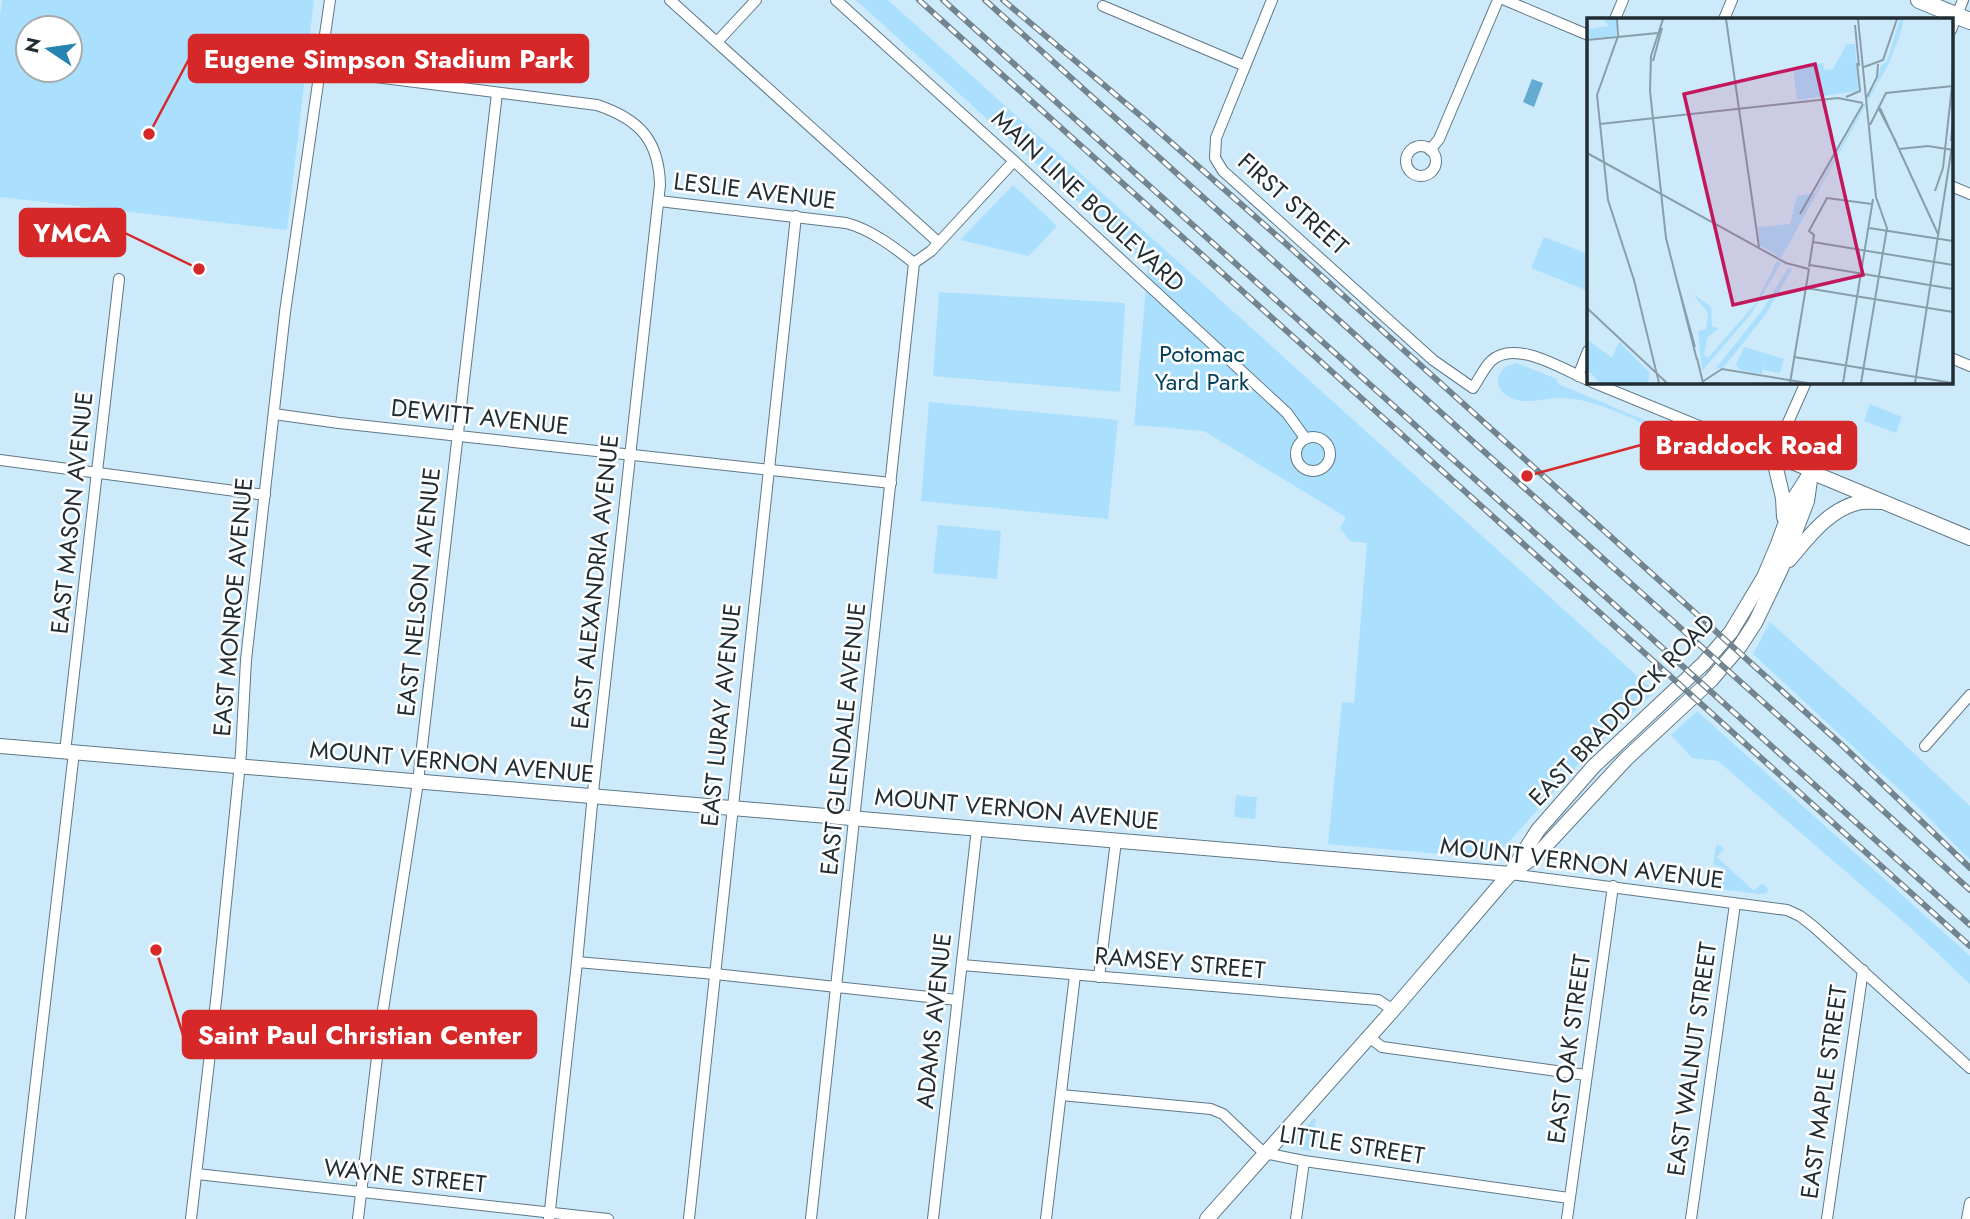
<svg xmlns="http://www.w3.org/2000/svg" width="1970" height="1219" font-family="Jost,sans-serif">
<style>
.green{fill:#abdffe;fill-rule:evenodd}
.water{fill:#64abd2}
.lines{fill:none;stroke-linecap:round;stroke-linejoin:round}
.minor-casing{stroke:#5e7887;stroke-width:12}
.major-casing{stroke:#5e7887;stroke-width:16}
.highway-casing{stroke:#5e7887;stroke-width:18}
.minor{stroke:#fff;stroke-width:10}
.major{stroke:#fff;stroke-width:14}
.highway{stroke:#fff;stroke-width:16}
.rail-casing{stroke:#71848f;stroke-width:6}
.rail{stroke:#fff;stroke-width:3.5;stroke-dasharray:10;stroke-linecap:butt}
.labels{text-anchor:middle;stroke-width:5;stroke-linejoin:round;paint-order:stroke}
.street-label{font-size:24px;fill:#222d33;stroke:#fff}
.park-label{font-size:24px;fill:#003f5a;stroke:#fff}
.inset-road{fill:none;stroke:#899eab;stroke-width:2}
.view{fill:#c2185b;fill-opacity:0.15;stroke:#c2185b;stroke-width:3.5}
.inset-edge{fill:none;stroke:#222d33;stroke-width:3.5}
.leader{fill:none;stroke:#d62828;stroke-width:2.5}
.callout-dot{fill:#d62828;stroke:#fff;stroke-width:2.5}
.callout{fill:#d62828;stroke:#d62828;stroke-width:2.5}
.callout-label{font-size:26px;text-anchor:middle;font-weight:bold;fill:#fff}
</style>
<rect width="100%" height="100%" fill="#cdeafb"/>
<g class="green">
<path d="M 2,0 L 314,0 L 287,230 L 0,197 L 0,15 ZM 70,28 L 70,70 L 28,70 L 28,28 Z"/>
<path d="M 856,0 L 888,0 L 1655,692 L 1585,757 L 1498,854 L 1485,858 L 1328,844 L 1342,702 L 1354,703 L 1367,543 L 1350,541 L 1340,528 L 1346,517 L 1204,431 L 1134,425 L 1148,265 Z"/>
<path d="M 1013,185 L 1057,226 L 1029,256 L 960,240 Z"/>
<path d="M 1544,237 L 1588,254 L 1588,291 L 1531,268 Z"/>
<path d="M 939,292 L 1125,303 L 1120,392 L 933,376 Z"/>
<path d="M 1516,363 L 1557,379 L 1558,384 L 1659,426 L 1656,429 C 1625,416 1592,397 1557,398 C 1542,399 1523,405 1509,397 C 1491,387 1496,366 1516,363 Z"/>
<path d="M 929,402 L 1118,420 L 1108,519 L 921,501 Z"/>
<path d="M 1870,404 L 1902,417 L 1896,433 L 1864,421 Z"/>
<path d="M 938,525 L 1001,531 L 997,579 L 933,573 Z"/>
<path d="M 1770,622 L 1868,710 L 1970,806 L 1970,860 L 1916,805 L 1753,654 Z"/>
<path d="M 1697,711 L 1970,956 L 1970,984 L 1912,929 L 1718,761 L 1692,758 L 1671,735 Z"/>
<path d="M 1236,795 L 1257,797 L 1255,819 L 1234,817 Z"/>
<path d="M 1718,844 L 1724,849 L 1717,857 L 1754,891 L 1762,883 L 1768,889 L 1767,893 L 1759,894 L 1711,888 L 1712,880 L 1720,881 L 1722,867 L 1713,865 L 1716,846 Z"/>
<path d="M 1314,1118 L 1316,1119 L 1311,1151 L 1301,1149 L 1296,1145 L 1296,1139 Z"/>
</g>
<path class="water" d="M 1532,79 L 1543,83 L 1534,107 L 1523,102 Z"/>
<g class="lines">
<defs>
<g id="minor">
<path d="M 670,0 L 938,242"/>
<path d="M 836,0 L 1014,161 L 1287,413 L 1305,438"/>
<path d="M 1272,0 L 1216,138 L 1215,158 L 1223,171 L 1433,360 L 1473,388 C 1479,379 1484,368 1491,361 C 1515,338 1564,370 1588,380"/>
<path d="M 1505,0 L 1588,35"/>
<path d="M 1103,6 L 1245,66"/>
<path d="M 1615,19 L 1623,0"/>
<path d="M 1724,19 L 1732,0"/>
<path d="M 1951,30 L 1963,0"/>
<path d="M 717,42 L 756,0"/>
<path d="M 320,70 L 597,105 C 639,119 659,140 660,185 L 594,783 L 577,962 L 549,1219"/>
<circle cx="1421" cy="161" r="15"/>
<path d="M 1430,150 L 1439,139 L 1498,0"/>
<path d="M 1951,186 L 1970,194"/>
<path d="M 659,201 L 846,223 C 870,229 894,247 914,263 L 811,1219"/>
<path d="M 914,263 L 931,251 L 1014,161"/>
<path d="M 1951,358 L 1970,366"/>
<path d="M 1578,376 L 1588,351"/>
<path d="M 1592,382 L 1811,472"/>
<path d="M 274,414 L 339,423 L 891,483"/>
<circle cx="1313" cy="454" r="17"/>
<path d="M 1773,456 L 1806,382"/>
<path d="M 0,460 L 265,495"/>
<path d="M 1925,746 L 1970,695"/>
<path d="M 65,752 L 119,279"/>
<path d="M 1510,874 L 1787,910 L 1800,916 L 1813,926 L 1970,1068"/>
<path d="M 577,962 L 715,974 L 957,1000"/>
<path d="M 962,965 L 1378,1000 L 1393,1010"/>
<path d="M 1099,977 L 1116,841"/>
<path d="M 1369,1037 L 1382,1047 L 1586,1075"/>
<path d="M 1061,1095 L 1211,1109 L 1223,1114 L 1264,1153 L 1304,1161 L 1569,1198"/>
<path d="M 197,1174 L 608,1219"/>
<path d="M 20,1219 L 74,752"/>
<path d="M 191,1219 L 217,992 L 241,753 L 246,660 L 285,312 L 330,0"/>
<path d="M 358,1219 L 381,1023 L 418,782 L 497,93"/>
<path d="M 689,1219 L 796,216"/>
<path d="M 933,1219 L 977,828"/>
<path d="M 1046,1219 L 1075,975"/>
<path d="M 1296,1219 L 1304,1161"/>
<path d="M 1567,1219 L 1613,886"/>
<path d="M 1691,1219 L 1735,904"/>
<path d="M 1827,1219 L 1863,970"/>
<path d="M 1967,1219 L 1970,1203"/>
</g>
<g id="major">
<path d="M 1773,456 L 1783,498 L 1784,517"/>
<path d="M 1811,472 L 1970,538"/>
<path d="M 1789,560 C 1807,539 1828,510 1857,503 C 1864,501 1872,502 1879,502"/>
<path d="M 0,746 L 1510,874"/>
<path d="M 1514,871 L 1538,854 L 1626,759 L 1711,680 L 1740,646 L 1755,623 L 1781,569 L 1807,501 L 1810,480"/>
<path d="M 1207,1219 L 1393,1010 L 1501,884 L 1510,874 L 1538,830 L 1594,766 L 1704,663 L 1731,632 L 1764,577 L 1778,544 L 1795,497 L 1811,472"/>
</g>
<path id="highway" d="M 1919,0 L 1970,21"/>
</defs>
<use href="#minor" class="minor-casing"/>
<use href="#major" class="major-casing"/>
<use href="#highway" class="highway-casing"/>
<use href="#minor" class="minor"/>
<use href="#major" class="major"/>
<use href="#highway" class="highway"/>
<defs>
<g id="rail">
<path d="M 919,0 L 1970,946"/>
<path d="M 943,0 L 1970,925"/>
<path d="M 985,0 L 1520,484 L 1831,763 L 1970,890"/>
<path d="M 1003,0 L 1148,122 L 1285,243 L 1843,746 L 1970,868"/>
</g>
</defs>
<use href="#rail" class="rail-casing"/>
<use href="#rail" class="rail"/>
</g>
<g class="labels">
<g class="street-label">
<text transform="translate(755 191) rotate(7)" y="8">LESLIE AVENUE</text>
<text transform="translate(1088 201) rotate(43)" y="8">MAIN LINE BOULEVARD</text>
<text transform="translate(1293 204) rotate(42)" y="8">FIRST STREET</text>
<text transform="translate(480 417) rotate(6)" y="8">DEWITT AVENUE</text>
<text transform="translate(72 513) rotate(-84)" y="8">EAST MASON AVENUE</text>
<text transform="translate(595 582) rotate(-84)" y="8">EAST ALEXANDRIA AVENUE</text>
<text transform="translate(419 592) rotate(-84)" y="8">EAST NELSON AVENUE</text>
<text transform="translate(233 607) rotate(-85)" y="8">EAST MONROE AVENUE</text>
<text transform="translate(1622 710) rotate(-46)" y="8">EAST BRADDOCK ROAD</text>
<text transform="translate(721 715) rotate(-84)" y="8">EAST LURAY AVENUE</text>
<text transform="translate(843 739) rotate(-84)" y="8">EAST GLENDALE AVENUE</text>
<text transform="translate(452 762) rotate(5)" y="8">MOUNT VERNON AVENUE</text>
<text transform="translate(1017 809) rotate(5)" y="8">MOUNT VERNON AVENUE</text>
<text transform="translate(1582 863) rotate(7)" y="8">MOUNT VERNON AVENUE</text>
<text transform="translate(1180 963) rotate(5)" y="8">RAMSEY STREET</text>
<text transform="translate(934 1021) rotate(-84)" y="8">ADAMS AVENUE</text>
<text transform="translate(1569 1049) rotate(-82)" y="8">EAST OAK STREET</text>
<text transform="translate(1692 1059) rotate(-82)" y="8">EAST WALNUT STREET</text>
<text transform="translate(1824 1092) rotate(-82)" y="8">EAST MAPLE STREET</text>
<text transform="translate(1352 1145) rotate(9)" y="8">LITTLE STREET</text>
<text transform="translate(405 1176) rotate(6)" y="8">WAYNE STREET</text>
</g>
<g class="park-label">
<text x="1202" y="362">Potomac<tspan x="1202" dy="28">Yard Park</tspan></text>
</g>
</g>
<g transform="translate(1587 18)">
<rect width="366" height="366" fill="#cdeafb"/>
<path d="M 6,1 L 29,1 L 29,18 L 0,21 L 0,11 L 22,8 L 16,1 ZM 313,1 L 317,1 L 312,20 L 301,47 L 194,240 L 173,227 L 170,209 L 203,206 L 210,178 L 228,175 L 290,64 L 293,49 L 300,43 ZM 260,26 L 268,26 L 271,73 L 210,82 L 206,49 L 236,45 L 237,52 L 246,51 ZM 190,243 L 194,245 L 164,296 L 115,353 L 111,313 L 119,311 L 121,295 L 106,276 L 124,289 L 125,309 L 132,310 L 120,320 L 117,337 L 121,340 L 168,286 ZM 201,250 L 205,251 L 179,296 L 137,349 L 128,351 L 174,294 ZM 0,321 L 25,340 L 32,324 L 63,355 L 61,365 L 13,365 L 0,351 ZM 157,329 L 197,341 L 193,355 L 177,352 L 178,342 L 175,356 L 153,352 L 149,346 Z" fill="#abdffe"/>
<path class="inset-road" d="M 30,1 L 31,18 L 10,77 L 21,182 L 47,262 L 72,365M 76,1 L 64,38 L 63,73 L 79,220 L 110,342M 139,1 L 172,229M 271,1 L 289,179 L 300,210 L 274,365M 268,7 L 272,48M 0,22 L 71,15M 66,43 L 75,10M 277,49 L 296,42 L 310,1M 365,68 L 366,41M 259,79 L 273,73 L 270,45M 280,79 L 290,59 L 291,46M 293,90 L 351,216M 292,91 L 310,126M 13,106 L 251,80 L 276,85M 283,107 L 299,75 L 366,68M 364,123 L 366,102M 312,131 L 341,128 L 366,132M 0,135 L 199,245 L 222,251M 348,173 L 356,150 L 365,68M 213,196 L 276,86M 282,210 L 366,223M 226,224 L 366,247M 223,247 L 366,271M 222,249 L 227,217 L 222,213 L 240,180 L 285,186M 88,256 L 108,329M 219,270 L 366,294M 0,290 L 80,365M 207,339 L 366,365M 110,340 L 116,365M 115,364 L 135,351 L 220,365M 203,365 L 222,251M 256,365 L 286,181M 328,365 L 366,122"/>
<path class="view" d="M 228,46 L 276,257 L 146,287 L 97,76 Z"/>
<rect width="366" height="366" class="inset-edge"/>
</g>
<path class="leader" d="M149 134L189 59M199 269L125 233M1527 476L1641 445M156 950L183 1035"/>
<g class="callout-dot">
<circle cx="149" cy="134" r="7"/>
<circle cx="199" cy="269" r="7"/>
<circle cx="1527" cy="476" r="7"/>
<circle cx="156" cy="950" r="7"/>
</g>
<g class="callout">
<rect x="189" y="35" width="399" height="47" rx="7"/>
<rect x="20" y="209" width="105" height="47" rx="7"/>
<rect x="1641" y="422" width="215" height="47" rx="7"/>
<rect x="183" y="1011" width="353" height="47" rx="7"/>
</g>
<g class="callout-label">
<text x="389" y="68">Eugene Simpson Stadium Park</text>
<text x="72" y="242">YMCA</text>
<text x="1749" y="454">Braddock Road</text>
<text x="360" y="1044">Saint Paul Christian Center</text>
</g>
<g transform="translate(49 49) rotate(283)"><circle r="33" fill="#ffffff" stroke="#a7abad" stroke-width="2"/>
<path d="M0-5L12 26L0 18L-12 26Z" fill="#2784b1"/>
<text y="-10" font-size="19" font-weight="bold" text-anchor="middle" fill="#222d33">N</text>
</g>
</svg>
